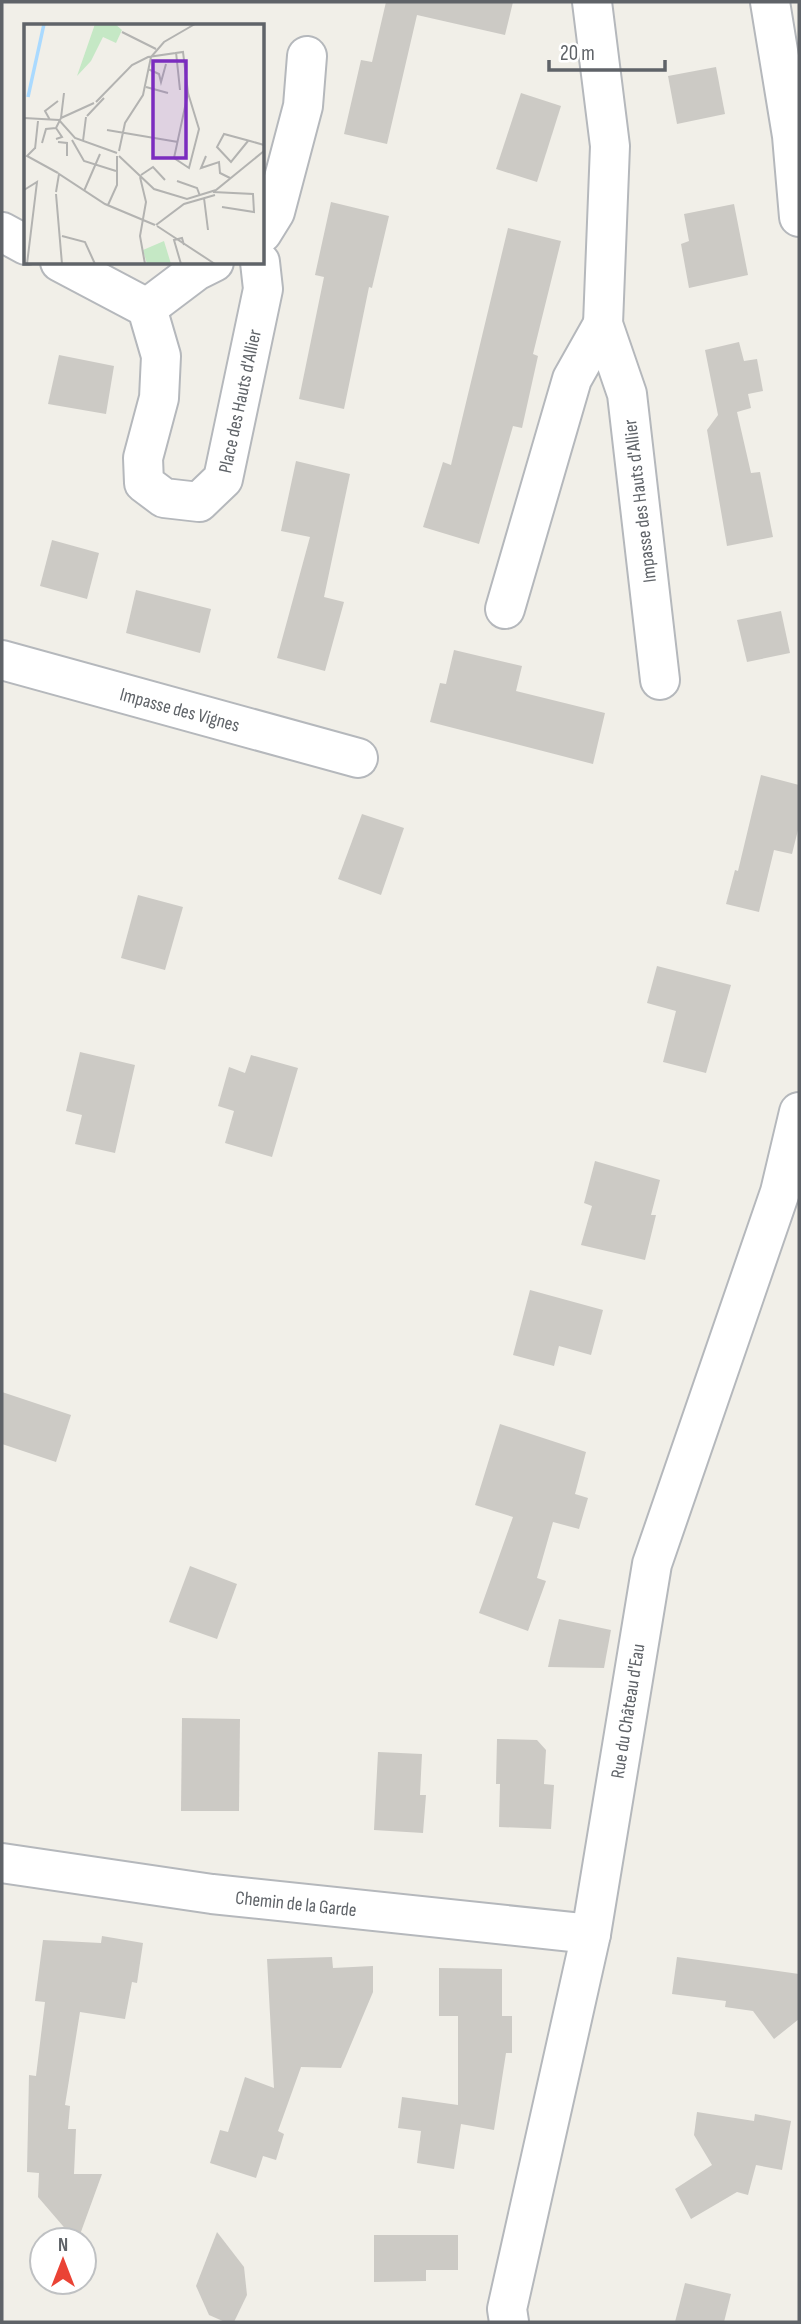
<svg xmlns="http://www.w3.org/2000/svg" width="801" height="2324" font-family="'Sofia Sans Condensed',sans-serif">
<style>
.building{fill:#cccac5}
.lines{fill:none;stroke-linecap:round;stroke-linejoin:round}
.street-casing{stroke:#b5b8bc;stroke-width:42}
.street{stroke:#fff;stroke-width:38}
.labels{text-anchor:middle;stroke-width:6;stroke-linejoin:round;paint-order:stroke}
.street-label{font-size:19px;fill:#5f6368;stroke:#fff}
.inset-river{fill:none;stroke:#aadaff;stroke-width:3.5}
.inset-road{fill:none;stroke:#b3b3b1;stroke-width:2}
.view{fill:#7b2cbf;fill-opacity:0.15;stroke:#7b2cbf;stroke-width:3.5}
.inset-edge{fill:none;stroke:#5f6368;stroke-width:3.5}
</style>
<rect width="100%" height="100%" fill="#f1efe8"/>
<g class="building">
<path d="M 386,2 L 513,2 L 505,35 L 417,15 L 387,144 L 344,134 L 361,60 L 372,62 Z"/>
<path d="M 716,67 L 725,114 L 677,124 L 668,76 Z"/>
<path d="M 521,93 L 561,106 L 537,182 L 496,169 Z"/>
<path d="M 331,202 L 389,216 L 372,288 L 369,287 L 344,409 L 299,399 L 324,277 L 315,275 Z"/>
<path d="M 734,204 L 748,275 L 689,288 L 681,244 L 689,241 L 684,214 Z"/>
<path d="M 508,228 L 561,241 L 533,354 L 538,356 L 522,428 L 513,426 L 479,544 L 423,527 L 443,462 L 451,465 Z"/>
<path d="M 739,342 L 744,361 L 757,359 L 763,391 L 748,394 L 751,408 L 737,412 L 751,473 L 760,472 L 773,537 L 727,546 L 707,430 L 718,415 L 705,350 Z"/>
<path d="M 59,355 L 114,366 L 106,414 L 48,404 Z"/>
<path d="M 296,461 L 350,474 L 324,597 L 344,602 L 325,671 L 277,658 L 310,537 L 281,531 Z"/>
<path d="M 52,540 L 99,553 L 87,599 L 40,586 Z"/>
<path d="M 136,590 L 211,609 L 200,653 L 126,633 Z"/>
<path d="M 781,611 L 790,653 L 747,662 L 737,620 Z"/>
<path d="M 454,650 L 522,666 L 516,691 L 605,713 L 593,764 L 430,722 L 440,683 L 446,684 Z"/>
<path d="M 761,775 L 799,785 L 799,826 L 792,854 L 774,850 L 759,912 L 726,904 L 735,870 L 738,871 Z"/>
<path d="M 362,814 L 404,828 L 381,895 L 338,879 Z"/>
<path d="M 138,895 L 183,907 L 165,970 L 121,958 Z"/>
<path d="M 657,966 L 731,985 L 706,1073 L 663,1062 L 676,1011 L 647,1003 Z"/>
<path d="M 80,1052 L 135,1065 L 115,1153 L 75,1144 L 82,1115 L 66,1111 Z"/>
<path d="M 251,1055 L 298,1068 L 272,1157 L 225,1143 L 234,1111 L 218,1106 L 229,1067 L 245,1073 Z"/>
<path d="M 595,1161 L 660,1180 L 651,1215 L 656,1215 L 645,1260 L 581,1245 L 592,1206 L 584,1203 Z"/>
<path d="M 530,1290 L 603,1310 L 591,1355 L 559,1346 L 554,1366 L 513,1355 Z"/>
<path d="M 2,1392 L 71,1415 L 56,1462 L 2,1444 Z"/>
<path d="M 500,1424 L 586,1452 L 575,1494 L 588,1498 L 579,1529 L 553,1522 L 537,1578 L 546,1581 L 528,1631 L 479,1613 L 513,1517 L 475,1505 Z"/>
<path d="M 190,1566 L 237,1584 L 217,1639 L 169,1622 Z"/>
<path d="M 559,1619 L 611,1630 L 604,1668 L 548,1667 Z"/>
<path d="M 182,1718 L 240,1719 L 239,1811 L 181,1811 Z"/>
<path d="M 497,1739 L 537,1740 L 546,1750 L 544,1784 L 554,1785 L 551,1829 L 499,1827 L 500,1784 L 496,1784 Z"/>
<path d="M 378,1752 L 422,1754 L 420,1795 L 426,1795 L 423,1833 L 374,1830 Z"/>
<path d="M 102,1936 L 143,1943 L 137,1983 L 132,1982 L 125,2019 L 80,2012 L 65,2105 L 70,2106 L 68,2129 L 76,2129 L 74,2174 L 102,2174 L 78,2240 L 75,2240 L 38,2197 L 39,2173 L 27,2172 L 29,2075 L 36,2076 L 45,2002 L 35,2001 L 43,1940 L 101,1943 Z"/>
<path d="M 332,1957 L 333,1968 L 373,1966 L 373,1992 L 341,2068 L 301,2067 L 278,2131 L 284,2134 L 276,2160 L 263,2156 L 256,2178 L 210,2163 L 220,2130 L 228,2132 L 245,2077 L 274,2088 L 267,1959 Z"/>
<path d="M 677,1957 L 799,1974 L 799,2019 L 774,2039 L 753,2011 L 725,2007 L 726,2001 L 672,1994 Z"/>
<path d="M 439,1968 L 502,1969 L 502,2016 L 512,2016 L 512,2053 L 506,2053 L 494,2130 L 461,2124 L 454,2169 L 417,2163 L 421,2131 L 398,2128 L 402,2097 L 458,2105 L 458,2016 L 439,2016 Z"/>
<path d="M 697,2112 L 754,2121 L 755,2114 L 791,2121 L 782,2170 L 756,2165 L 748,2195 L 737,2192 L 691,2219 L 675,2189 L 712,2165 L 694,2135 Z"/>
<path d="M 217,2232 L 244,2267 L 247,2295 L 234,2322 L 225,2322 L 209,2315 L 196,2286 Z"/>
<path d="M 374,2235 L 458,2235 L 458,2270 L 426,2270 L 426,2281 L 374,2282 Z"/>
<path d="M 685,2283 L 731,2294 L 724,2322 L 675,2322 Z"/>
</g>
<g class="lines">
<defs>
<g id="street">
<path d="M 592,2 L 610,146 L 603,324 L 627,394 L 660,680"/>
<path d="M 770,2 L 792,136 L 799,217"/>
<path d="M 2,232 L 26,245"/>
<path d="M 262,233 L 275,212 L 303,106 L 307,56"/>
<path d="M 60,262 L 147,308 L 161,356 L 159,398 L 143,458 L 144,483 L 164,498 L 199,502 L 223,479 L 263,289 L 260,262"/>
<path d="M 147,308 L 196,271 L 214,262"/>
<path d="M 505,609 L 572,379 L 603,324"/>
<path d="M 2,660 L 358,758"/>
<path d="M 2,1863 L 212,1894 L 591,1934"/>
<path d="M 509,2322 L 507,2309 L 591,1934 L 652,1564 L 780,1192 L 799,1112"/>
</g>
</defs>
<use href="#street" class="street-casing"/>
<use href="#street" class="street"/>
</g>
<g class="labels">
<g class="street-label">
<text transform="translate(239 401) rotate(-78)" y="7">Place des Hauts d'Allier</text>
<text transform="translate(639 501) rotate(-97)" y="7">Impasse des Hauts d'Allier</text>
<text transform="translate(180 709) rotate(15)" y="7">Impasse des Vignes</text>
<text transform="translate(627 1711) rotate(-81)" y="7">Rue du Château d'Eau</text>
<text transform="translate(296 1903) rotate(6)" y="7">Chemin de la Garde</text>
</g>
</g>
<g transform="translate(24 24)">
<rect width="240" height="240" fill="#f1efe8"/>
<path d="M 71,0 L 91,0 L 98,6 L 92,19 L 79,13 L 67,37 L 53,52 ZM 140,217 L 147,240 L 123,240 L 119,226 Z" fill="#c5e8c5"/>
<path class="inset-river" d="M 4,73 L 20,0"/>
<path class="inset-road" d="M 98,8 L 132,25M 152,28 L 156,66M 124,45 L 135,50 L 137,58 L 142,40M 122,63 L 144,69M 72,78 L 108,41 L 124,33 L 159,28 L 164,69 L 150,134 L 165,144 L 175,105 L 164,69M 63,92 L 80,74M 0,94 L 35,96 L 51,114 L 93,129M 37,94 L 70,79M 26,96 L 21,87 L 34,77M 83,106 L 154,118M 32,115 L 38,113 L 32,104 L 37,94 L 40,69M 48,116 L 60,137 L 92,147M 59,117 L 62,93M 224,117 L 207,138 L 193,123 L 200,110 L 226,117 L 240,121M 34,118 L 43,119 L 43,132M 18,119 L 22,105 L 32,104M 11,124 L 3,132 L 34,149M 11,125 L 14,97M 95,127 L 101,99 L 119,71 L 127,33 L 140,18 L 171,0M 95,132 L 130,165 L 163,175 L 192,166 L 240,127M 182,132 L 177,144 L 195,138 L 196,149 L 206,154M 117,151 L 129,143 L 141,156M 116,153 L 122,178 L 116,212 L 121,240M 153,157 L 173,164 L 176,172M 0,166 L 13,158 L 3,240M 60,167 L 76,130M 32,168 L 35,150 L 81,180 L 131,201M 189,168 L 229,170 L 230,188 L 198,183M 32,170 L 38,240M 180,174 L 184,206M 84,181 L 93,161 L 93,132M 132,201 L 160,180 L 191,171M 133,202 L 191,240M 38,212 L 61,218 L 71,240M 157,240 L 150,216 L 158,214 L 160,221"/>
<path class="view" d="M 129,37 L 162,37 L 162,134 L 129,134 Z"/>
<rect width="240" height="240" class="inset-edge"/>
</g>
<rect width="801" height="2324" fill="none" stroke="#5f6368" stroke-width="7"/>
<g transform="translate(63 2261)"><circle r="33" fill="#ffffff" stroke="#bfc1c3" stroke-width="2"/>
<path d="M0-5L12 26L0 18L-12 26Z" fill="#ea4335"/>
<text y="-10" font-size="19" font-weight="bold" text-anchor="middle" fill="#5f6368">N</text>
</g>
<path d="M549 60v10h116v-10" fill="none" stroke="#5f6368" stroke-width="3.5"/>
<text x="560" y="60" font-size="21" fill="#5f6368" stroke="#ffffff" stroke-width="5" paint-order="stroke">20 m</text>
</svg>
